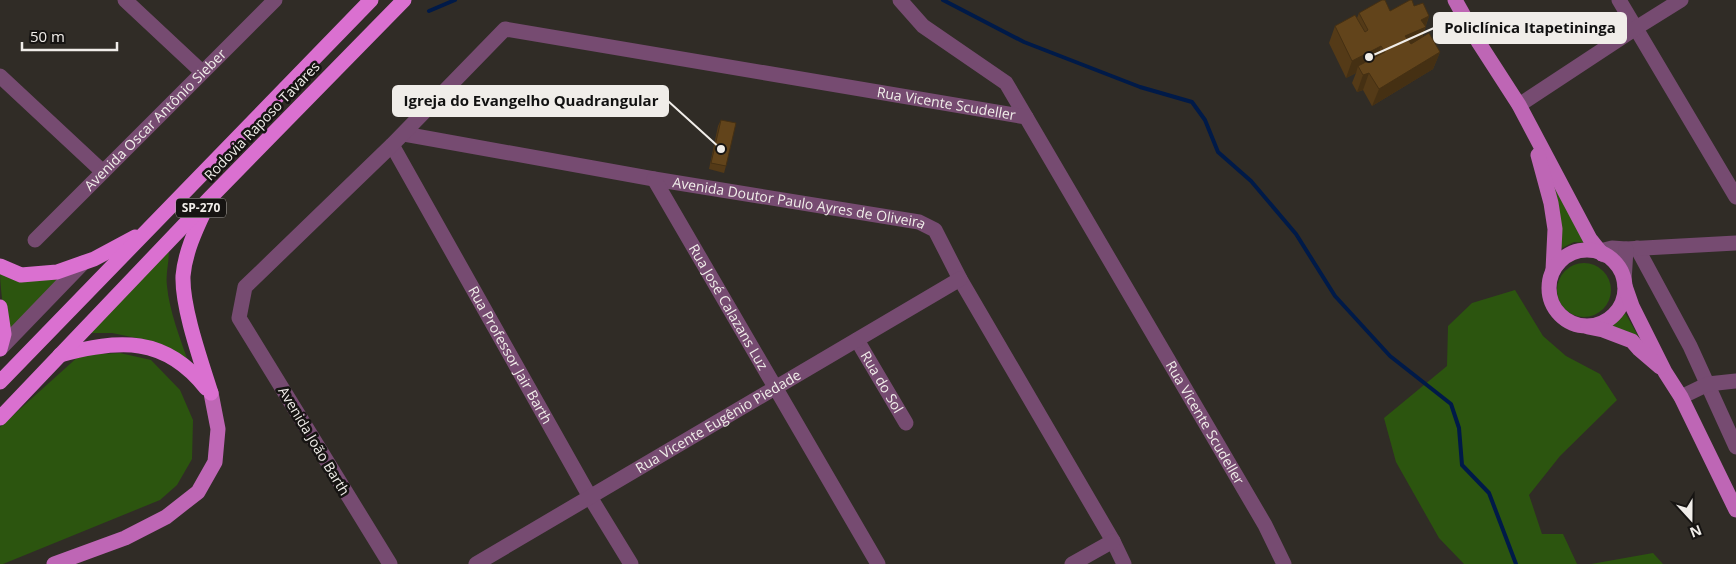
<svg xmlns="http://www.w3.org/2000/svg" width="1736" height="564" font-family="'Open Sans',sans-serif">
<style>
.green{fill:#2c550f}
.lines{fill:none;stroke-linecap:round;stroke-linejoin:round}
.stream{stroke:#001a48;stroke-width:4}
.minor{stroke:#764b71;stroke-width:15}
.major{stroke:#be66b5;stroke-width:15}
.highway{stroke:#da70d0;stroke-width:15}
.wall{fill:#543a17}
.shaded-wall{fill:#453013}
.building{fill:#62441b;stroke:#453013}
.labels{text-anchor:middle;stroke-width:5;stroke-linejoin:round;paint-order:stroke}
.shield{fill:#161412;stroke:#afaca8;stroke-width:1}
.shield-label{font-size:12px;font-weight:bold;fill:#f0ede9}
.street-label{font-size:14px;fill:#f0ede9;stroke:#161412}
.leader{fill:none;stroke:#f0ede9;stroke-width:2}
.callout-dot{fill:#f0ede9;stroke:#161412;stroke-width:2}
.callout{fill:#f0ede9;stroke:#f0ede9;stroke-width:2}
.callout-label{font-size:15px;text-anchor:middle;font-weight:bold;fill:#111}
</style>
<rect width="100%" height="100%" fill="#302c26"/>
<g class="green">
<path d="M 1545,166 L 1589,243 L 1574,242 L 1558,250 Z"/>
<path d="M 168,244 C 171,258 165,271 167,286 C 169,310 181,341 189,364 L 156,342 L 112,333 L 81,333 Z"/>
<circle cx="1584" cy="290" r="27"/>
<path d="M 0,271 L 65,273 L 6,340 C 6,316 0,295 0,271 Z"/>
<path d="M 1515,290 L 1543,336 L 1566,356 L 1600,374 L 1617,400 L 1560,456 L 1529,495 L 1542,534 L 1563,534 L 1577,564 L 1464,564 L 1439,538 L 1396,462 L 1384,418 L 1447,366 L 1448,326 L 1472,303 Z"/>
<path d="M 1623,309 L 1642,343 L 1627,331 L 1606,326 L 1616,320 Z"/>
<path d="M 120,353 L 151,360 L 180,390 L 193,420 L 192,459 L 177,485 L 160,500 L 3,564 L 0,564 L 0,427 L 80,355 Z"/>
<path d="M 1653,553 L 1663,564 L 1591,564 Z"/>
</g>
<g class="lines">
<g class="stream">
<path d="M 943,0 L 1024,42 L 1140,87 L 1192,102 L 1205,120 L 1218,152 L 1251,181 L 1296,234 L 1335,296 L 1390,356 L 1451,404 L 1459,428 L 1462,465 L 1489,493 L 1516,564"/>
<path d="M 429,11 L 455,0"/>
</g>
<g class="minor">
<path d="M 125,0 L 202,72"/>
<path d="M 900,0 L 923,26 L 1006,83 L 1026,117"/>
<path d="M 1619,0 L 1736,197"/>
<path d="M 0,76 L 103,172"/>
<path d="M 1519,105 L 1636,28 L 1681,0"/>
<path id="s1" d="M 404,134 L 654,179 L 919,222 L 935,230 L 960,279 L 1113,541 L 1124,564"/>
<path id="s2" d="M 392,145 L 590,497 L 631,564"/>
<path id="s3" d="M 654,179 L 878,564"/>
<path id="s4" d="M 35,240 L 275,0"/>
<path d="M 1637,248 L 1690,346 L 1736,447"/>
<path d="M 1604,255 L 1604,250 L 1612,248 L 1626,249 L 1736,243"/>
<path d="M 1624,282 L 1626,249"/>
<path id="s5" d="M 857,340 L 906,423"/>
<path d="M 0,349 L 83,263"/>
<path d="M 1681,397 L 1708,384 L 1736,381"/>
<path id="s6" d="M 390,564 L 239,318 L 245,287 L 392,145 L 505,29 L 1026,117 L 1265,525 L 1284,564"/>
<path id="s7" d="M 476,564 L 960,279"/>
<path d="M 1072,564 L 1113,541"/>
</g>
<g class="major">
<path d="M 1455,0 L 1479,43 L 1519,105 L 1590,239 L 1602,254"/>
<path d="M 1538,155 L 1551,203 L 1555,229 L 1553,270"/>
<circle cx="1587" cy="288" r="38"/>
<path d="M 1625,286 L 1632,306 L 1665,372 L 1681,397 L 1736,510"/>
<path d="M 1588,327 L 1603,330 L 1632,341 L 1639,349 L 1660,367"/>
<path d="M 54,564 L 125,538 L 166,517 L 198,492 L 215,462 L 218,429 L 211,393"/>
</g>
<g class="highway">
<path d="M 205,210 C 195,231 185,253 183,276 C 182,308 201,361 211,393"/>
<path d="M 0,266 L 21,275 L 57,272 L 94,259 L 135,237"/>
<path d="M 0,307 L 4,334 L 0,349"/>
<path d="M 60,355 C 119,339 165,336 206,388"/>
<path d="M 0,382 L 371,0"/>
<path d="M 0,418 L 209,199 L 404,0"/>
</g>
</g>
<g class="wall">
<path d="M 1414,6 L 1429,16 L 1422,38 L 1440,52 L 1433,69 L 1372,106 L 1363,90 L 1357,92 L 1352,83 L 1356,73 L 1346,78 L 1329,43 L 1335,26 L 1357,18 L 1359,13 L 1390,11 Z"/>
<path d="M 721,120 L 726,166 L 724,173 L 709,169 L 718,126 Z"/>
</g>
<g class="shaded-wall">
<path d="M 1429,16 L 1419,44 L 1399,53 L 1405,36 L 1421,20 Z"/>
<path d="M 1381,46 L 1375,64 L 1358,66 L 1356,73 L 1346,78 L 1352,61 Z"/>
<path d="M 1440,52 L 1433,69 L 1372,106 L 1379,89 Z"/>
<path d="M 1369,73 L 1363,90 L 1357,92 L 1363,75 Z"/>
</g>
<g class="building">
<path d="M 1382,0 L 1385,0 L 1390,11 L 1410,0 L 1412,0 L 1414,6 L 1423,3 L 1429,16 L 1421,20 L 1426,27 L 1405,36 L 1411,44 L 1429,33 L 1440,52 L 1379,89 L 1369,73 L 1363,75 L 1358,66 L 1385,52 L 1381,46 L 1352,61 L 1335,26 L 1355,15 L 1365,32 L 1368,30 L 1359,13 Z"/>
<path d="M 721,120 L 736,123 L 726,166 L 711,163 Z"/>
</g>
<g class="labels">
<rect class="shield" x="176" y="198.5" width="50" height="19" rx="4"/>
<g class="shield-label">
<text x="201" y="212">SP-270</text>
</g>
<g class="street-label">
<text dy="5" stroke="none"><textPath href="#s6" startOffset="1134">Rua Vicente Scudeller</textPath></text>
<text dy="5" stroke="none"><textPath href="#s4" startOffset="170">Avenida Oscar Antônio Sieber</textPath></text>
<text transform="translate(262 121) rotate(-46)" y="5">Rodovia Raposo Tavares</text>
<text dy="5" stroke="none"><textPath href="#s1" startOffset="401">Avenida Doutor Paulo Ayres de Oliveira</textPath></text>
<text dy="5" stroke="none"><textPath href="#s3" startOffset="148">Rua José Calazans Luz</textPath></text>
<text dy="5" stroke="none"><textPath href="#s2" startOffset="241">Rua Professor Jair Barth</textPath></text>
<text dy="5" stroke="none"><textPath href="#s5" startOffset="49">Rua do Sol</textPath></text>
<text dy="5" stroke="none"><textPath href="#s7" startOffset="281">Rua Vicente Eugênio Piedade</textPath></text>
<text dy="5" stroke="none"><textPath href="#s6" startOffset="1569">Rua Vicente Scudeller</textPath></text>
<text transform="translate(314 441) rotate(59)" y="5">Avenida João Barth</text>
</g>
</g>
<path class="leader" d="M1369 57L1434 28M721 149L668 101"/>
<g class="callout-dot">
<circle cx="1369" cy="57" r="5"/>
<circle cx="721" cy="149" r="5"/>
</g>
<g class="callout">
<rect x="1434" y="13" width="192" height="30" rx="5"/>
<rect x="393" y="86" width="275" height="30" rx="5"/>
</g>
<g class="callout-label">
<text x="1530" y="33">Policlínica Itapetininga</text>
<text x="531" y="106">Igreja do Evangelho Quadrangular</text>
</g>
<g transform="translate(1691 519) rotate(159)" stroke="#161412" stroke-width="4" paint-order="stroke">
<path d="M0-4L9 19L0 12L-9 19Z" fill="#f0ede9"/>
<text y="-8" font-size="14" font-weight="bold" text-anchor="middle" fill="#f0ede9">N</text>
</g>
<path d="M22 42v8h95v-8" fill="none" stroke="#f0ede9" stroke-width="2.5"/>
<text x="30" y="42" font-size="15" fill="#f0ede9" stroke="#161412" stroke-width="4" paint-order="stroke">50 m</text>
</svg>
